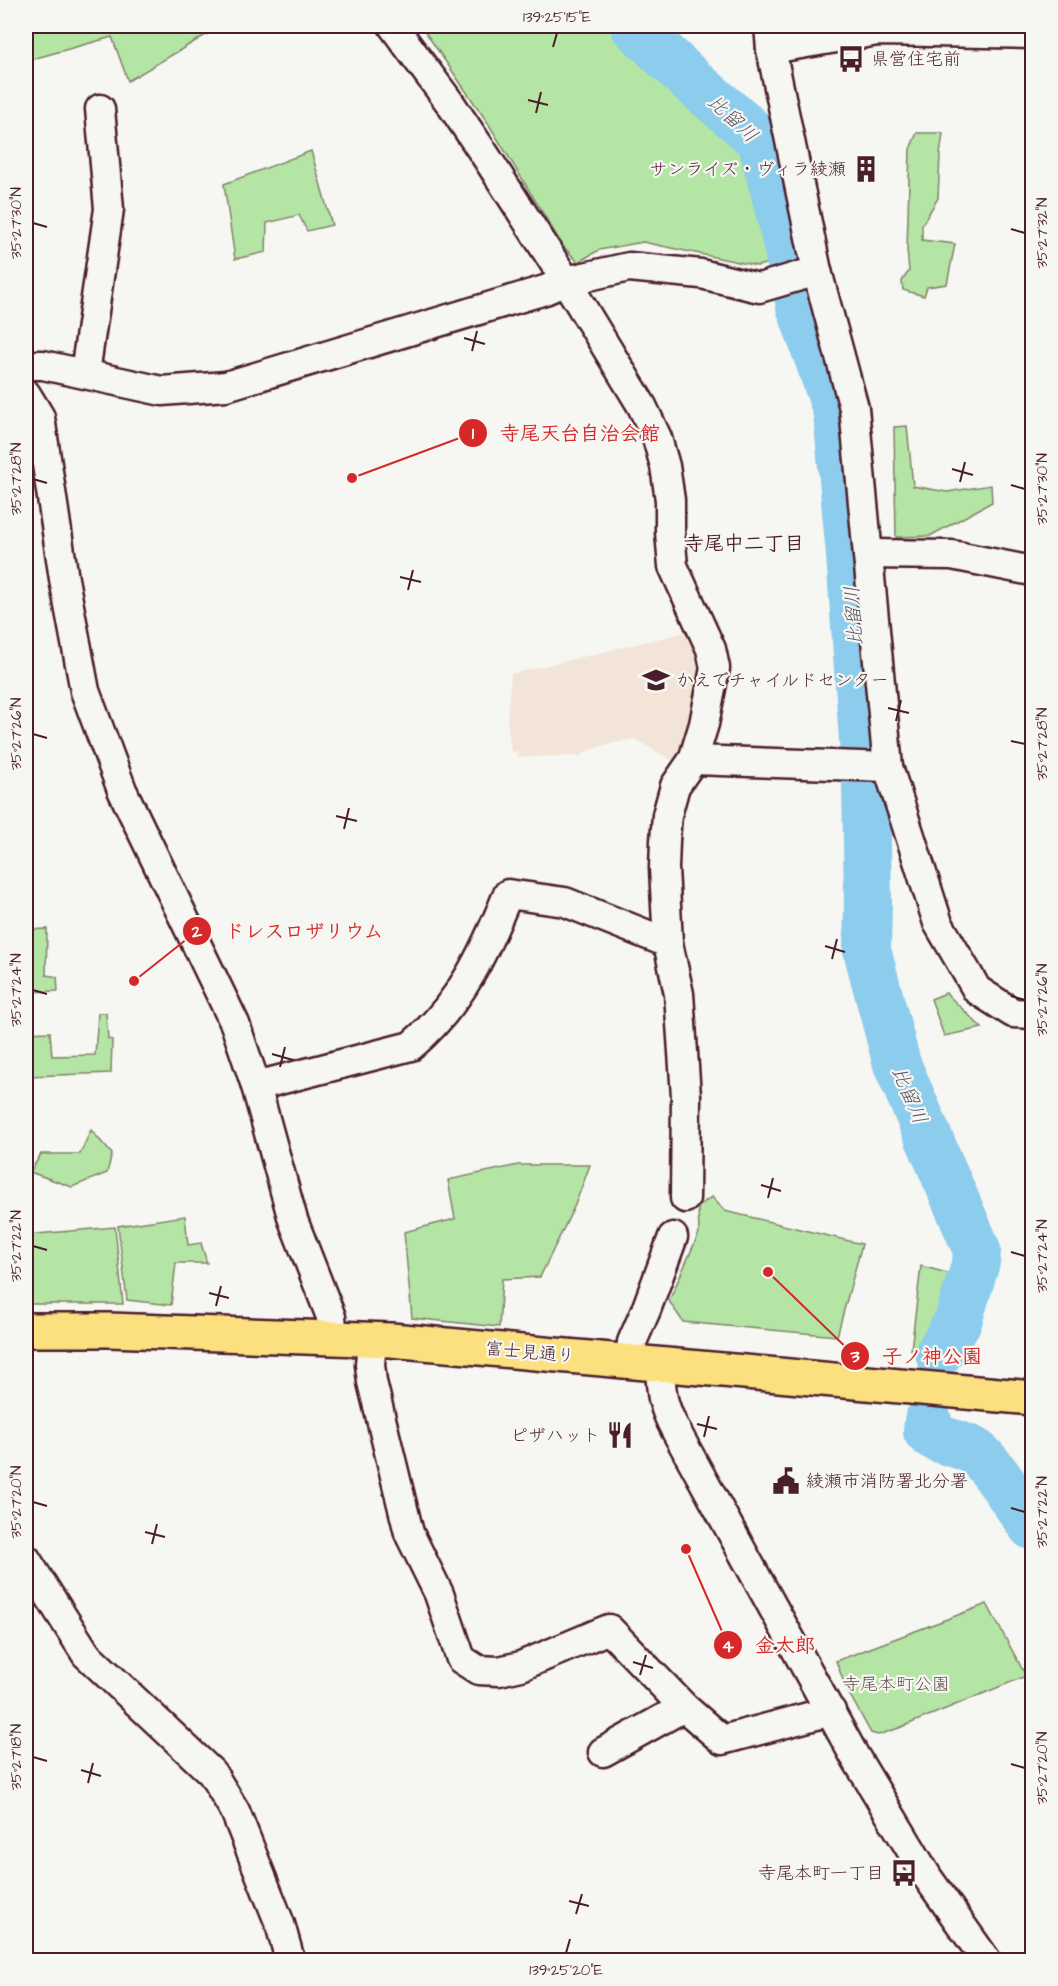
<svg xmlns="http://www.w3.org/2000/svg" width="1058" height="1986" font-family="'Architects Daughter','Klee One',sans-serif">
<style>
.built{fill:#f2e4d7}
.green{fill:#b4e5a5;stroke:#7f8268;stroke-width:1.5}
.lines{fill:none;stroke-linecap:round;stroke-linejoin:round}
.river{stroke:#8ccced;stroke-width:48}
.street-casing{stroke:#4a1f2b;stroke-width:33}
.primary-casing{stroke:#4a1f2b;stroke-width:38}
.street{stroke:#f6f6f2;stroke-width:28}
.primary{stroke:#fce080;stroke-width:33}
.ticks{fill:none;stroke:#4a1f2b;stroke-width:2}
.labels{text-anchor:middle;stroke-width:4.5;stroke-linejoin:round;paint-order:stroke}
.poi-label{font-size:18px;fill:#4a1f2b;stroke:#f6f6f2;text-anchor:start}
.street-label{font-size:18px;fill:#4a1f2b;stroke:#f6f6f2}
.park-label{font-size:18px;fill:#64504a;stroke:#f6f6f2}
.water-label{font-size:20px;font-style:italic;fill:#5e5365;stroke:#f6f6f2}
.neighbourhood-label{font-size:20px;font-weight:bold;fill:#4a1f2b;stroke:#f6f6f2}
.leader{fill:none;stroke:#d62828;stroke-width:2}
.callout-dot{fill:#d62828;stroke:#f6f6f2;stroke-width:2}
.mark-label{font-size:18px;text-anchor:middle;font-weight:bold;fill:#fff}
.callout-label{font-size:20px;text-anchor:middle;font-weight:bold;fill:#d62828;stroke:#f6f6f2;stroke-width:4.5;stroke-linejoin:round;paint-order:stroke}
.neatline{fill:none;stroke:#4a1f2b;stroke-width:2}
.ticks-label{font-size:15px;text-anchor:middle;fill:#4a1f2b}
</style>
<rect width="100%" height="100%" fill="#f6f6f2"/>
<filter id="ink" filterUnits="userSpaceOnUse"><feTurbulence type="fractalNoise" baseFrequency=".0167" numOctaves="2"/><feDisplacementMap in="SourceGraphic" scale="12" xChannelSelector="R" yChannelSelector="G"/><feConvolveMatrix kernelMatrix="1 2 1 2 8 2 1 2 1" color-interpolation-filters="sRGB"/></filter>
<g filter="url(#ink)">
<path class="built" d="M 691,631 L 703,665 L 689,745 L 681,748 L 673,761 L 635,739 L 604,745 L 585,752 L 582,756 L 518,757 L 518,751 L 511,752 L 507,718 L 511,674 Z"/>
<g class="green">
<path d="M 31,26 L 208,26 L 209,33 L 128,81 L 112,37 L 29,60 Z"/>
<path d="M 421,26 L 626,26 L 630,32 L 754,145 L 778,261 L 757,266 L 643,242 L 599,250 L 578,262 L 563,246 L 488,123 Z"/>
<path d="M 917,133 L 943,133 L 940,155 L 938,198 L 922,225 L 922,240 L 955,244 L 947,284 L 927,287 L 924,296 L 903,290 L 902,281 L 909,271 L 907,249 L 910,149 Z"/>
<path d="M 311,151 L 332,225 L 307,231 L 299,215 L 267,223 L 266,252 L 235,259 L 224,184 Z"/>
<path d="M 907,426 L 913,486 L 947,492 L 991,485 L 992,502 L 930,536 L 896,537 L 894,427 Z"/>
<path d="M 47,929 L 46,975 L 57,977 L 58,991 L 26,992 L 26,930 Z"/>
<path d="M 946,993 L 982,1028 L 944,1036 L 931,999 Z"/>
<path d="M 98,1013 L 106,1013 L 108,1039 L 112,1040 L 111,1073 L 30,1076 L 26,1089 L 26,1033 L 50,1032 L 52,1056 L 95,1055 Z"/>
<path d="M 91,1130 L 112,1154 L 107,1173 L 72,1187 L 30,1172 L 41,1154 L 80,1154 Z"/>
<path d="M 518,1165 L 590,1165 L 575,1205 L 540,1277 L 502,1279 L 499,1327 L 412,1318 L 404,1232 L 455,1219 L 448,1180 Z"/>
<path d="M 712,1197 L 725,1211 L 862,1244 L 837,1336 L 683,1322 L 669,1301 L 699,1233 L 698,1206 Z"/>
<path d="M 185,1216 L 188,1245 L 201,1243 L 207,1263 L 176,1263 L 171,1305 L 127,1300 L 118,1226 Z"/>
<path d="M 115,1227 L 123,1304 L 27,1304 L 26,1235 Z"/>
<path d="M 921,1266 L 962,1277 L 937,1358 L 911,1350 Z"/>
<path d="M 987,1604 L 1026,1676 L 899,1728 L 878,1735 L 871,1733 L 846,1688 L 836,1661 Z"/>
</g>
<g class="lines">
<g class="river">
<path d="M 634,26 L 693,82 L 761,140 L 781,218 L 800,306 L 837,412 L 850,555 L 866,783 L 868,904 L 867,950 L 897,1064 L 977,1250 L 976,1262 L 958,1321 L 939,1353"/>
<path d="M 928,1421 L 927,1431 C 940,1444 963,1442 978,1454 C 996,1470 1017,1506 1032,1526"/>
</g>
<defs>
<g id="street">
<path d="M 393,26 L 450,103 L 487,158 L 566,281 L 642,406 L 657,438 L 665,466 L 670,500 L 670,532 L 673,566 L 711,649 L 715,668 L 704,724 L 693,760 L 675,786 L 667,815 L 665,841 L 664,868 L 668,943 L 679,994 L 686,1096 L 685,1198"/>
<path d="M 769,26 L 771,49 L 817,271 L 854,408 L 888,767 L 938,923 L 977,990 L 1013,1013 L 1032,1014"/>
<path d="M 771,49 L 878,31 L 1032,34"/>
<path d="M 26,365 L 43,365 L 162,391 L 226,386 L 545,290 L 566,281 L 629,267 L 701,274 L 759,288 L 817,271"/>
<path d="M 85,373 L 109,209 L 100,109"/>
<path d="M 26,394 L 40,417 L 64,579 L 85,691 L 122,790 L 235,1024 L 256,1086 L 293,1220 L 331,1317 L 333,1337"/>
<path d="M 868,554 L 952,555 L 1032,571"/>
<path d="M 693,760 L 888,767"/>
<path d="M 256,1086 L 411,1046 C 460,1005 484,953 508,894 L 565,902 L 668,943"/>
<path d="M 372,1340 L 370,1365 L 372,1382 L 409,1533 L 439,1594 L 461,1659 L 478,1670 L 499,1671 L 521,1666 L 609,1629 L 684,1707 L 722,1740 L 831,1711"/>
<path d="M 630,1362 L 632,1342 L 646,1310 L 673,1237"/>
<path d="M 660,1365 C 661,1394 662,1405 676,1431 L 854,1755 L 928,1878 L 986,1960"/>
<path d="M 26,1559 L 86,1654 L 212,1773 L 235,1811 L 280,1924 L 290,1960"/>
<path d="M 603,1752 L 684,1707"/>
</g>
<path id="primary" d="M 26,1330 L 109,1330 L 391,1340 L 1032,1398"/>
</defs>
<use href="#street" class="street-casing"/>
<use href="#primary" class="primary-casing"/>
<use href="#street" class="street"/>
<use href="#primary" class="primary"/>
</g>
</g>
<path class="ticks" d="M 553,47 L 557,33M 528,100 L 548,105M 536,113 L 541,92M 33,223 L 47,227M 1011,229 L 1025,233M 464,338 L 485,344M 472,351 L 477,331M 952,469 L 973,475M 33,479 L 47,483M 960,482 L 965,462M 1011,485 L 1025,489M 400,577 L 421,582M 408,590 L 413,570M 888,708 L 909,713M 896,721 L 901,700M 33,734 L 47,738M 1011,741 L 1025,744M 336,816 L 357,821M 344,829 L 349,808M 825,946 L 845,952M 832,959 L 837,939M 33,990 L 47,994M 1011,996 L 1025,1000M 272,1054 L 293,1060M 280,1067 L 285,1047M 761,1185 L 781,1191M 768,1198 L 773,1178M 33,1246 L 47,1250M 1011,1252 L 1025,1256M 209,1293 L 229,1298M 216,1306 L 221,1286M 697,1424 L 717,1429M 704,1437 L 709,1416M 33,1502 L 47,1506M 1011,1508 L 1025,1512M 145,1532 L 165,1537M 152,1544 L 157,1524M 633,1662 L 653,1668M 640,1675 L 646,1655M 33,1757 L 47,1761M 1011,1764 L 1025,1768M 81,1770 L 101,1776M 88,1783 L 93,1763M 569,1901 L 589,1906M 576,1914 L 582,1894M 566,1953 L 570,1939"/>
<defs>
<symbol id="bus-bare" viewBox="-9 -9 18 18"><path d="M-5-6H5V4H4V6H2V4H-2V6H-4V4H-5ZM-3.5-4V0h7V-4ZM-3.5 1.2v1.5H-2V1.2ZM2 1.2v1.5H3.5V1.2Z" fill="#4a1f2b" stroke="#f6f6f2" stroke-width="2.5" paint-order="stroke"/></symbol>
<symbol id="building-bare" viewBox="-9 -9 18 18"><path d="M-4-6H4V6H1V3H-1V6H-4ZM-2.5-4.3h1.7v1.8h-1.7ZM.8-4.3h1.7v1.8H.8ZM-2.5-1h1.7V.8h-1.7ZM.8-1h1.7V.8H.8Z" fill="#4a1f2b" stroke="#f6f6f2" stroke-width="2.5" paint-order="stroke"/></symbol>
<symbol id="school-bare" viewBox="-9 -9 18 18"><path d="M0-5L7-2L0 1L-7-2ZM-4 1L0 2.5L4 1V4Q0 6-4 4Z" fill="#4a1f2b" stroke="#f6f6f2" stroke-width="2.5" paint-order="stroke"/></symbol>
<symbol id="restaurant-bare" viewBox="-9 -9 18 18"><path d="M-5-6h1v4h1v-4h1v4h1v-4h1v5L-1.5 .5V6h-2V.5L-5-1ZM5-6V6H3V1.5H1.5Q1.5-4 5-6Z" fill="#4a1f2b" stroke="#f6f6f2" stroke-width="2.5" paint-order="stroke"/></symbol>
<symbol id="civic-bare" viewBox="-9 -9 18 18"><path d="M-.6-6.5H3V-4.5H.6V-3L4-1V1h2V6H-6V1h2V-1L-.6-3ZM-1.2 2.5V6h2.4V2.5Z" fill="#4a1f2b" stroke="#f6f6f2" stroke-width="2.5" paint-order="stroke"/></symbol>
</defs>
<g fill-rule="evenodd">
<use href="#bus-bare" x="832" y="40" width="38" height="38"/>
<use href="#building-bare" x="847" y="150" width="38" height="38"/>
<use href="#school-bare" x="637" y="661" width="38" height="38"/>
<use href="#restaurant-bare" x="601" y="1416" width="38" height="38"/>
<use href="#civic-bare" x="767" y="1462" width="38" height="38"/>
<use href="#bus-bare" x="885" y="1854" width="38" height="38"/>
</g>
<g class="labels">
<g class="poi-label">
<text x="871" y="65">県営住宅前</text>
<text x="846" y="175" text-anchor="end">サンライズ・ヴィラ綾瀬</text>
<text x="676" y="686">かえでチャイルドセンター</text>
<text x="600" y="1441" text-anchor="end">ピザハット</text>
<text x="806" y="1487">綾瀬市消防署北分署</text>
<text x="884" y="1879" text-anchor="end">寺尾本町一丁目</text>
</g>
<g class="street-label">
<text transform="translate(530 1352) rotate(5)" y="6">富士見通り</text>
</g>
<g class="park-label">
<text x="896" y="1690">寺尾本町公園</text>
</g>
<g class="water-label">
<text transform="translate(733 118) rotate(43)" y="7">比留川</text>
<text transform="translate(853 616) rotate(-94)" y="7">比留川</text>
<text transform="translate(910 1095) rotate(67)" y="7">比留川</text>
</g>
<g class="neighbourhood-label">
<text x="744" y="550">寺尾中二丁目</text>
</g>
</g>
<path class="leader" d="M352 478L473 433M134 981L197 931M768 1272L855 1356M686 1549L728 1645"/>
<g class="callout-dot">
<circle cx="352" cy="478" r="6"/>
<circle cx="134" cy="981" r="6"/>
<circle cx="768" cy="1272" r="6"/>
<circle cx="686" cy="1549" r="6"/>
<circle cx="473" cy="433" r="15"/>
<circle cx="197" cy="931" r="15"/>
<circle cx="855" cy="1356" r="15"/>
<circle cx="728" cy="1645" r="15"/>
</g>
<g class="mark-label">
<text x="473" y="439">1</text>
<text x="197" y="937">2</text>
<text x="855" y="1362">3</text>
<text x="728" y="1652">4</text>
</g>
<g class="callout-label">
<text x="580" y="440">寺尾天台自治会館</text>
<text x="304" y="938">ドレスロザリウム</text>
<text x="932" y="1363">子ノ神公園</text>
<text x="785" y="1652">金太郎</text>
</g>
<rect width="1058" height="1986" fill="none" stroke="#f6f6f2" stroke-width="66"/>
<rect x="33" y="33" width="992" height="1920" class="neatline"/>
<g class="ticks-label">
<text x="557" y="22">139°25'15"E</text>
<text transform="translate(16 223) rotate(-90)" y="5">35°27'30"N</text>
<text transform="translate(1042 233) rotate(-90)" y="5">35°27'32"N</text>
<text transform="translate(16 479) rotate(-90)" y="5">35°27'28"N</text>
<text transform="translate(1042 489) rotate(-90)" y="5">35°27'30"N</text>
<text transform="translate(16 734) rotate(-90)" y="5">35°27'26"N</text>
<text transform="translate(1042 744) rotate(-90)" y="5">35°27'28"N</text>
<text transform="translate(16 990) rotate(-90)" y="5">35°27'24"N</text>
<text transform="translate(1042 1000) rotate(-90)" y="5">35°27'26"N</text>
<text transform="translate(16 1246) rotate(-90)" y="5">35°27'22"N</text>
<text transform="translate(1042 1256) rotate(-90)" y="5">35°27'24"N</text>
<text transform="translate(16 1502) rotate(-90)" y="5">35°27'20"N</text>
<text transform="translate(1042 1512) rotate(-90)" y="5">35°27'22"N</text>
<text transform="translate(16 1757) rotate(-90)" y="5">35°27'18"N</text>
<text transform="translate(1042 1768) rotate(-90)" y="5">35°27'20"N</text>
<text x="566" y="1975">139°25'20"E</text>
</g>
</svg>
